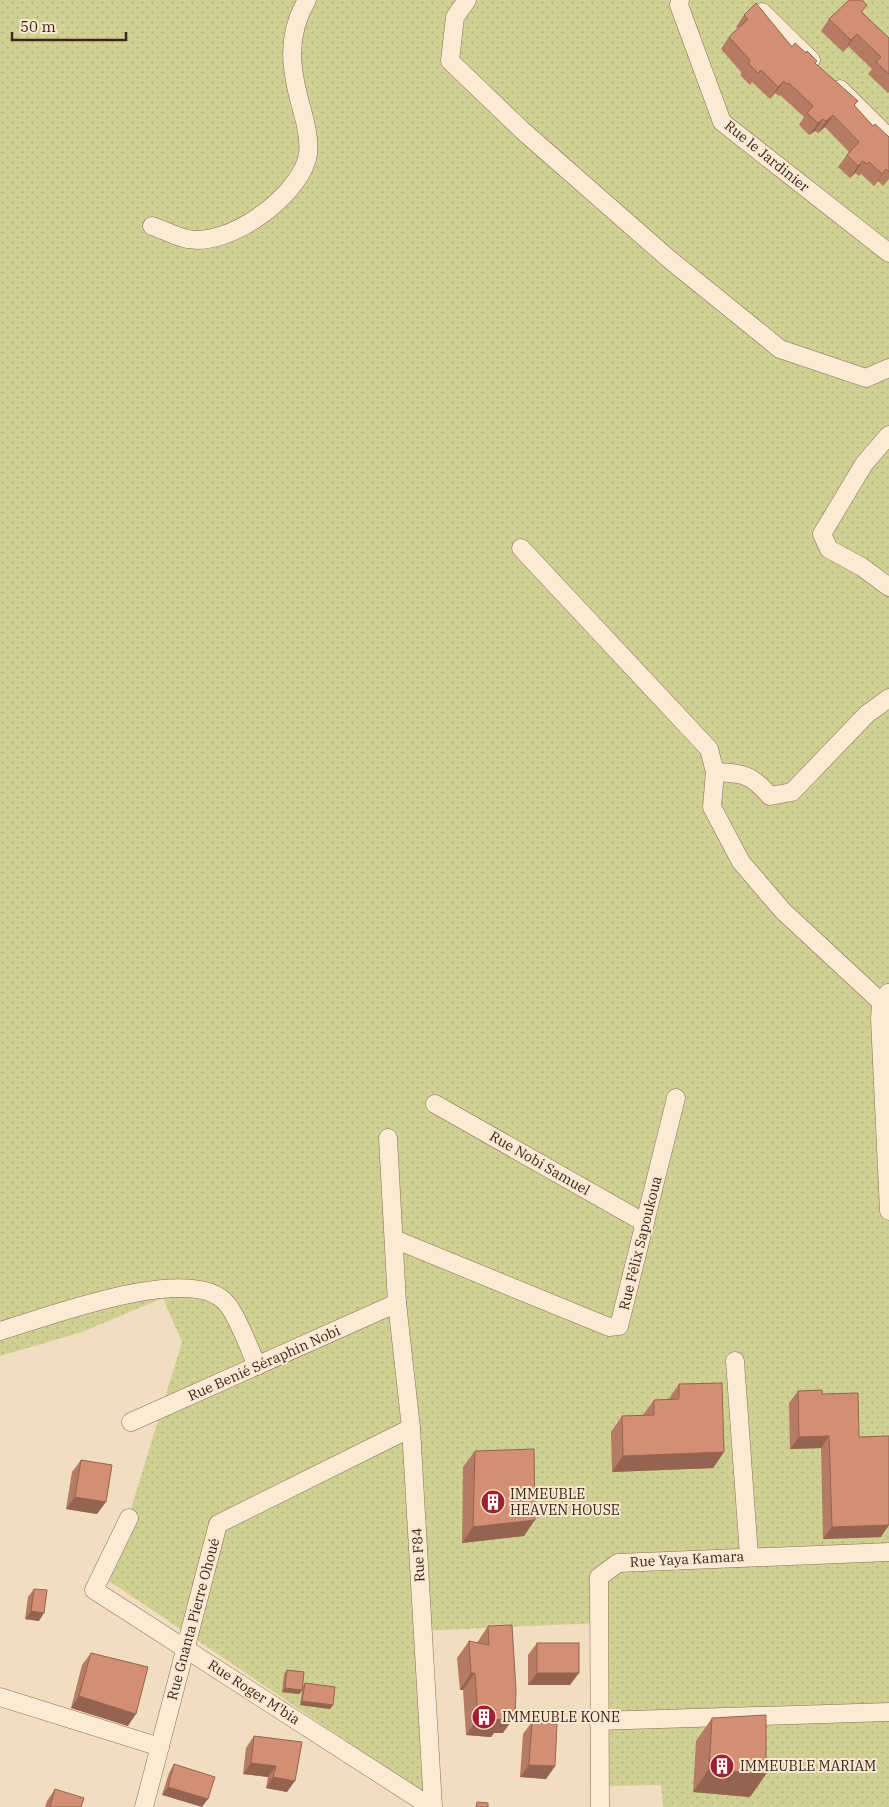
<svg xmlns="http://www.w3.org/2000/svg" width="889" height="1807" font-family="'IBM Plex Serif',serif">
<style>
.green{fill:url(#green-dots)}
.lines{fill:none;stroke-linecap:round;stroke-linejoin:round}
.minor-casing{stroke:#8c6d57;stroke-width:19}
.minor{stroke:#fbebd4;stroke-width:18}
.wall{fill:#b57b63}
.shaded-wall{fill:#946450}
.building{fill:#d38f73;stroke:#946450}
.labels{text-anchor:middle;stroke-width:4;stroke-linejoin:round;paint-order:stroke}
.street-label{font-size:14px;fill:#3b271c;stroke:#f8e8d1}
.poi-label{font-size:14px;fill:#3b271c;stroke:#f8e8d1;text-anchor:start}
</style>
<defs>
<pattern id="green-dots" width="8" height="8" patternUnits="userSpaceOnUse" patternTransform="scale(1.25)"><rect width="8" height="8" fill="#d0d093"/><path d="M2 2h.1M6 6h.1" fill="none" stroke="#b4b37e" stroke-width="1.8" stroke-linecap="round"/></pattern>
</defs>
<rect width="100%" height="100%" fill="#f1ddc0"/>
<path class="green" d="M 0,0 L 889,0 L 889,1807 L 663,1807 L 661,1785 L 608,1786 L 600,1623 L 420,1631 L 434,1800 L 109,1581 L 182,1342 L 163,1298 L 82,1332 L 0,1356 Z"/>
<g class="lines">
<defs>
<g id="minor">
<path d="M 467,0 L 455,17 L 450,61 L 523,131 L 669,259 L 780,349 L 866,378 L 889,368"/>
<path d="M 680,0 L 679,5 L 722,122 L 889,253"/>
<path d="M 762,12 L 811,60"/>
<path d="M 840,89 L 889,138"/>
<path d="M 152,226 C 164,230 176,237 188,239 C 229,247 296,198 307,159 C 311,144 306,124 302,110 C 291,71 285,37 307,0"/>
<path d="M 889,435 L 864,464 L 822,534 L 829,549 L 862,567 L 889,587"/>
<path d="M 521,548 L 709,749 L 715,772 L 712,807 L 741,862 L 783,911 L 881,1002"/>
<path d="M 715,772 C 744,774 750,773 770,796 L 792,792 L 867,714 L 889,698"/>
<path d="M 888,993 L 881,1002 L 880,1019 L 889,1211"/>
<path d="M 435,1104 L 645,1223"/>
<path d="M 388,1138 L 397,1303 L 411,1428 L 433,1807"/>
<path d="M 394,1239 L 609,1327 L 619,1326 L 676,1098"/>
<path d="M 0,1331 C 45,1318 193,1261 227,1304 C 237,1315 250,1350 257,1366"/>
<path d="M 735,1361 L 749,1556"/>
<path d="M 131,1422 L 397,1303"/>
<path d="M 129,1518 L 94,1590 L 431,1807"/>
<path d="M 0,1697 L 160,1747"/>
<path d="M 598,1721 L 889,1712"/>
<path d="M 144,1807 L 218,1524 L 411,1428"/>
<path d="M 600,1807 L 599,1577 L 618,1563 L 889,1552"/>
</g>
</defs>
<use href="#minor" class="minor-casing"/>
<use href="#minor" class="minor"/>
</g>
<g class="wall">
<path d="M 862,12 L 889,38 L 889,92 L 888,93 L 868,74 L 872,69 L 848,46 L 843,52 L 821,31 L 829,19 Z"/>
<path d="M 744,15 L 792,47 L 815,64 L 873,126 L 889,137 L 889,179 L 883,186 L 878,181 L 874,186 L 861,174 L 859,176 L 855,173 L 850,178 L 838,167 L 849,152 L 825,127 L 818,133 L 815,131 L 809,135 L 799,125 L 804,117 L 780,95 L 779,96 L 775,93 L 770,99 L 752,82 L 750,85 L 741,76 L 741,72 L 721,49 L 729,37 L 738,29 L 736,27 Z"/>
<path d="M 679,1384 L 724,1452 L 713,1468 L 612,1472 L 611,1432 L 622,1416 L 643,1415 L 654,1400 L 668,1400 Z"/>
<path d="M 798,1391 L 822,1394 L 859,1437 L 889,1482 L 881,1537 L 823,1539 L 821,1448 L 790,1449 L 789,1403 Z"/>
<path d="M 475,1451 L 524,1536 L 462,1543 L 463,1467 Z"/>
<path d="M 81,1460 L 97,1514 L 66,1509 L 72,1472 Z"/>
<path d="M 34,1589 L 39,1621 L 25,1619 L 28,1597 Z"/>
<path d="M 488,1626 L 503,1733 L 494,1733 L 491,1737 L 466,1735 L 463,1690 L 460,1690 L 457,1658 L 469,1641 L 477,1643 Z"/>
<path d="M 537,1643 L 570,1685 L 528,1685 L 528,1655 Z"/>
<path d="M 91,1653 L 128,1726 L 71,1708 L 82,1665 Z"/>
<path d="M 287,1670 L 302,1687 L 305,1683 L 330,1709 L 300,1705 L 302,1691 L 299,1694 L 282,1692 L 284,1674 Z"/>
<path d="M 712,1718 L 766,1774 L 750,1797 L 693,1792 L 696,1741 Z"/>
<path d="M 532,1722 L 555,1766 L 546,1779 L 520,1777 L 523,1734 Z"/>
<path d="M 254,1736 L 302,1742 L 287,1792 L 266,1788 L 268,1777 L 243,1774 L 246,1748 Z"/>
<path d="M 174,1764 L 208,1799 L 162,1795 L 169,1773 Z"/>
<path d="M 55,1789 L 81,1807 L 45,1807 L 47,1801 Z"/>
</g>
<g class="shaded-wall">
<path d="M 857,34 L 848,46 L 843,52 L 851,40 Z"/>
<path d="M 784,81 L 775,93 L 770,99 L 778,87 Z"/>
<path d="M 833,115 L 825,127 L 818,133 L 826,121 Z"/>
<path d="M 823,119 L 815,131 L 809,135 L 818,123 Z"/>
<path d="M 863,161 L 855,173 L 850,178 L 858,166 Z"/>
<path d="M 886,169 L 878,181 L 874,186 L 882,174 Z"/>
<path d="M 829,1436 L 821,1448 L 790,1449 L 799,1437 Z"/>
<path d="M 724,1452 L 713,1468 L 612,1472 L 623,1456 Z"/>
<path d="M 75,1497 L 106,1502 L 97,1514 L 66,1509 Z"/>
<path d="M 535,1520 L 524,1536 L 462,1543 L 473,1527 Z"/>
<path d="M 889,1525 L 881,1537 L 823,1539 L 832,1527 Z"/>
<path d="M 31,1611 L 44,1613 L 39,1621 L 25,1619 Z"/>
<path d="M 471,1673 L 475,1673 L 463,1690 L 460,1690 Z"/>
<path d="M 537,1673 L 579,1673 L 570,1685 L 528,1685 Z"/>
<path d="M 285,1688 L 302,1690 L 299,1694 L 282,1692 Z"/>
<path d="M 79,1696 L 136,1714 L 128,1726 L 71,1708 Z"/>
<path d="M 302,1701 L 333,1705 L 330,1709 L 300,1705 Z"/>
<path d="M 503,1715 L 515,1716 L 503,1733 L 494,1733 L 491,1737 L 466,1735 L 478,1718 Z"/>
<path d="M 251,1763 L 276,1766 L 268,1777 L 243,1774 Z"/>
<path d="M 529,1765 L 555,1766 L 546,1779 L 520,1777 Z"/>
<path d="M 709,1769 L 766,1774 L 750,1797 L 693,1792 Z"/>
<path d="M 273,1777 L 295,1781 L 287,1792 L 266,1788 Z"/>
<path d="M 168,1787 L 208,1799 L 202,1807 L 162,1795 Z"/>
</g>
<g class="building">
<path d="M 849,0 L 862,0 L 867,5 L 861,12 L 889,38 L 889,74 L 876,62 L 881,57 L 857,34 L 851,40 L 829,19 Z"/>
<path d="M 756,3 L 792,47 L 795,43 L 806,53 L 807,51 L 817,61 L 815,63 L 858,101 L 854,105 L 873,126 L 875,124 L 889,137 L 889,172 L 886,169 L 882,174 L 869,162 L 867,164 L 863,161 L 858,166 L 847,155 L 859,142 L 833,115 L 826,121 L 823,119 L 818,123 L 807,113 L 813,106 L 789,83 L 787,84 L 784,81 L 778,87 L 761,70 L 758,73 L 749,64 L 750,60 L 729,37 L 748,19 L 744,15 Z"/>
<path d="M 722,1383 L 724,1452 L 623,1456 L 622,1416 L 654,1415 L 654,1400 L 679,1399 L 679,1384 Z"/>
<path d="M 822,1390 L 822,1394 L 858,1393 L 859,1437 L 889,1436 L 889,1525 L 832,1527 L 829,1436 L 799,1437 L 798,1391 Z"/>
<path d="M 534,1449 L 535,1520 L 473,1527 L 475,1451 Z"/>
<path d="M 81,1460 L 112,1465 L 106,1502 L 75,1497 Z"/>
<path d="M 34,1589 L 47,1590 L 44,1613 L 31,1611 Z"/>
<path d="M 512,1625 L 516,1690 L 515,1716 L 503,1715 L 503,1720 L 478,1718 L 475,1673 L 471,1673 L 469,1641 L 489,1645 L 488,1626 Z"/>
<rect x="537" y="1643" width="42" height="30"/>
<path d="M 91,1653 L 148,1667 L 136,1714 L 79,1696 Z"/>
<path d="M 287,1670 L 304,1672 L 302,1690 L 285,1688 Z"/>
<path d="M 305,1683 L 335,1687 L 333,1705 L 302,1701 Z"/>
<path d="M 766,1715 L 766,1774 L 709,1769 L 712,1718 Z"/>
<path d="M 532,1722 L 557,1724 L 555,1766 L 529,1765 Z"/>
<path d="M 254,1736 L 302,1742 L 295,1781 L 273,1777 L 276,1766 L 251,1763 Z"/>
<path d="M 174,1764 L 215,1777 L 208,1799 L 168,1787 Z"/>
<path d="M 55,1789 L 84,1798 L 81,1807 L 50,1807 Z"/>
<path d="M 477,1802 L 488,1803 L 488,1807 L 476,1807 Z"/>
</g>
<defs>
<symbol id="building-disc" viewBox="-11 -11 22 22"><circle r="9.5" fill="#a02232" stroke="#f8e8d1"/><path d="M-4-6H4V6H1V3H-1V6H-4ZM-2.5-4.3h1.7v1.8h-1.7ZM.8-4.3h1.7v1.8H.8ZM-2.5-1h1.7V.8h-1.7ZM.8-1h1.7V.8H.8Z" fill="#fff"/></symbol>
</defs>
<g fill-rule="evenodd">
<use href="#building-disc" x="479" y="1488" width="28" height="28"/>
<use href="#building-disc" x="470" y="1703" width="28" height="28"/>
<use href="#building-disc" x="708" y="1752" width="28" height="28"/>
</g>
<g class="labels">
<g class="street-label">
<text transform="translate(767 156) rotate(39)" y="5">Rue le Jardinier</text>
<text transform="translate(540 1163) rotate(30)" y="5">Rue Nobi Samuel</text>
<text transform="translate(640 1243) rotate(-76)" y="5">Rue Félix Sapoukoua</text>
<text transform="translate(264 1363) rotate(-24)" y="5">Rue Benié Séraphin Nobi</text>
<text transform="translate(418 1555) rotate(-93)" y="5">Rue F84</text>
<text transform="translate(687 1559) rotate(-3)" y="5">Rue Yaya Kamara</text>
<text transform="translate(193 1619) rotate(-75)" y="5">Rue Gnanta Pierre Ohoué</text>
<text transform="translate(254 1692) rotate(33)" y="5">Rue Roger M'bia</text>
</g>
<g class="poi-label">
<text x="510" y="1499">IMMEUBLE<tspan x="510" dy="16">HEAVEN HOUSE</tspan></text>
<text x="502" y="1722">IMMEUBLE KONE</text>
<text x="740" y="1771">IMMEUBLE MARIAM</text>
</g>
</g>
<path d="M12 32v8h114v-8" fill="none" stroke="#3b271c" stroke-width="2.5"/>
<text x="20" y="32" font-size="15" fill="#3b271c" stroke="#f8e8d1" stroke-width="4" paint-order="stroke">50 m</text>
</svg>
